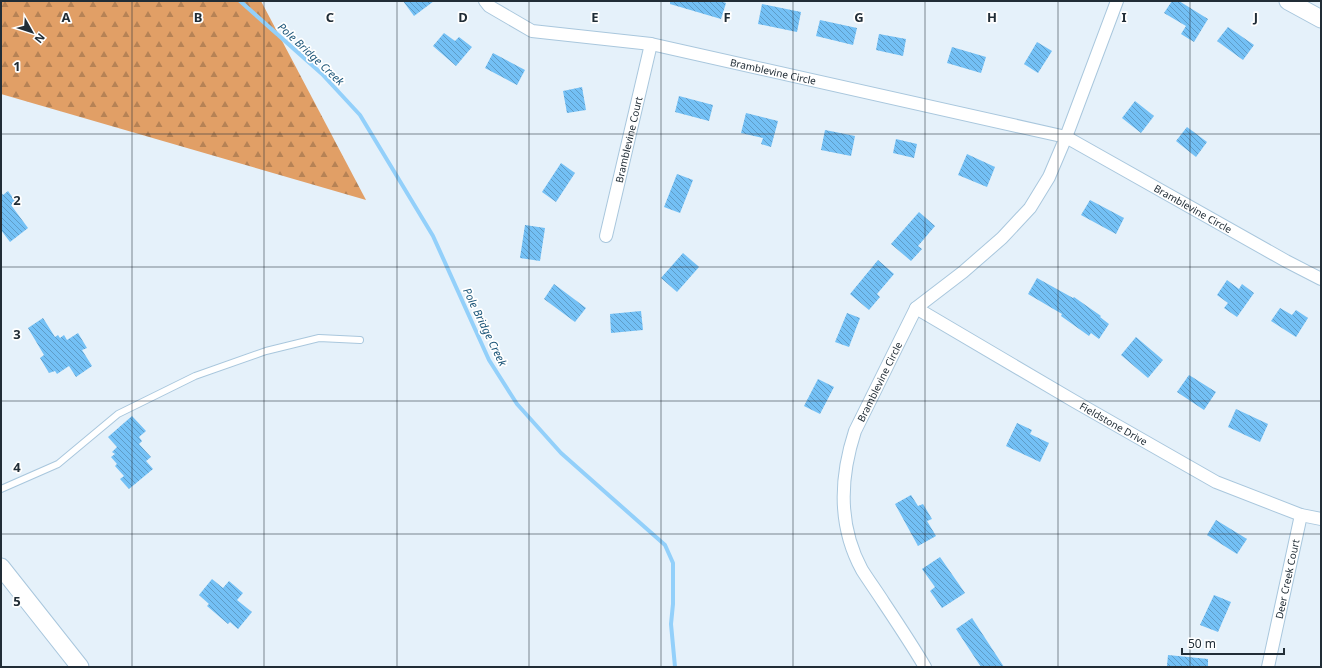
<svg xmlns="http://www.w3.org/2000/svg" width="1322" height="668" font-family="'Noto Sans',sans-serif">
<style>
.forest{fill:url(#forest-firs)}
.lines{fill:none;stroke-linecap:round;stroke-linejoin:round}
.stream{stroke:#93d0fa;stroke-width:4}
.building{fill:url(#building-back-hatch)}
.lane-casing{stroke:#a9c7dd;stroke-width:8}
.street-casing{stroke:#a9c7dd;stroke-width:14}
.secondary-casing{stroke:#a9c7dd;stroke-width:19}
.lane{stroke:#fff;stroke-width:6}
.street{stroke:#fff;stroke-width:12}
.secondary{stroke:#fff;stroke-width:17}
.grid{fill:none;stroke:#212d36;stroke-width:1;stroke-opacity:0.55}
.labels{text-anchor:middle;stroke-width:3.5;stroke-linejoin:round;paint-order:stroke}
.street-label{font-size:10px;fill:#212d36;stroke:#fff}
.water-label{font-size:11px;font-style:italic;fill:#1a5477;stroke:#fff}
.grid-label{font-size:13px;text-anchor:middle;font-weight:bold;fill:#212d36;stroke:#fff;stroke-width:3.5;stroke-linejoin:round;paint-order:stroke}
</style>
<defs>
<pattern id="forest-firs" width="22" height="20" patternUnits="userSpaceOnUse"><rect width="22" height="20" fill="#e19f66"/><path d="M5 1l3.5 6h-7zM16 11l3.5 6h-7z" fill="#b68255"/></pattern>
<pattern id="building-back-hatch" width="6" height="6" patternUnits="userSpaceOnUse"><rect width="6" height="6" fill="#73c0f5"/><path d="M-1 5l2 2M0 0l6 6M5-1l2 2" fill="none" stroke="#5e9cc7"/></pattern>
</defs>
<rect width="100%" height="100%" fill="#e5f1fa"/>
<path class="forest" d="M 1,1 L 261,1 L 366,200 L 1,94 Z"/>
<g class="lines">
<path class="stream" d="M 240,1 L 322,74 L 360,115 L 433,236 L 489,360 L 517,404 L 561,453 L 665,545 L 673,563 L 673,604 L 671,624 L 675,667"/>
</g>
<g class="building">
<path d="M 403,1 L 434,1 L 414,16 Z"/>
<path d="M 670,1 L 720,1 L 726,3 L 721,19 L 670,4 Z"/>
<path d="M 1172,1 L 1179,1 L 1208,19 L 1194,42 L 1181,34 L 1186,26 L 1164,13 Z"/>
<path d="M 762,4 L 801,12 L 797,32 L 758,24 Z"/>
<path d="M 820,20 L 857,28 L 853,45 L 816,36 Z"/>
<path d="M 1228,27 L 1254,45 L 1243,60 L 1217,41 Z"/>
<path d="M 444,33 L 455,41 L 459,37 L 472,47 L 456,66 L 433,46 Z"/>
<path d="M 879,34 L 906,39 L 903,56 L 876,50 Z"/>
<path d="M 1037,42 L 1052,51 L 1038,73 L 1024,64 Z"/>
<path d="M 952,47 L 986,57 L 981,73 L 947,63 Z"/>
<path d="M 493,53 L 525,70 L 517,85 L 485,68 Z"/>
<path d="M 582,87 L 586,110 L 567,113 L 563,91 Z"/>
<path d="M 679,96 L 713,105 L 709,121 L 675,112 Z"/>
<path d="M 1135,101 L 1154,116 L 1141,133 L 1122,118 Z"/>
<path d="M 746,113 L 778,121 L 771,147 L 761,144 L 763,138 L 741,133 Z"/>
<path d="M 1187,127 L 1207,142 L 1196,157 L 1176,141 Z"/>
<path d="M 825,130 L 855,136 L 851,156 L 821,150 Z"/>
<path d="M 896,139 L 917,144 L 914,158 L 893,153 Z"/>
<path d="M 967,154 L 995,167 L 987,187 L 958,175 Z"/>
<path d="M 561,163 L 575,173 L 556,202 L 542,192 Z"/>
<path d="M 677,174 L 693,180 L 680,213 L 664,207 Z"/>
<path d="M 8,191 L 16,202 L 11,205 L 28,228 L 10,242 L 1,230 L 1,192 L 3,195 Z"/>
<path d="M 1090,200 L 1124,218 L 1116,234 L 1081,215 Z"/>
<path d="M 919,212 L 935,226 L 918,246 L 922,249 L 911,261 L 891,244 Z"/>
<path d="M 525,225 L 545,228 L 540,261 L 520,258 Z"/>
<path d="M 683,253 L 699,267 L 677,292 L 661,278 Z"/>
<path d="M 878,260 L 894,274 L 877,294 L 880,297 L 869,310 L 850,294 Z"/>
<path d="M 1037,278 L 1073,298 L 1074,297 L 1101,316 L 1100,317 L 1109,324 L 1099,339 L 1091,333 L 1089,336 L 1061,316 L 1062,314 L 1028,294 Z"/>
<path d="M 1227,280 L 1239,289 L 1242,284 L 1254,293 L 1237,317 L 1224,308 L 1228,303 L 1217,295 Z"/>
<path d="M 554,284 L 586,308 L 575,322 L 544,299 Z"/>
<path d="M 1280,308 L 1292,315 L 1296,310 L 1308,318 L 1296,337 L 1271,321 Z"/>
<path d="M 641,311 L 643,330 L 611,333 L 610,314 Z"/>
<path d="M 847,313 L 860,318 L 849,347 L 835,342 Z"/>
<path d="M 43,318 L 55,337 L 58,335 L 60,338 L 64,335 L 67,340 L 78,333 L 87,348 L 82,350 L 92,366 L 76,377 L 69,366 L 57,374 L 55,371 L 49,373 L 40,358 L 44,355 L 28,328 Z"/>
<path d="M 1136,337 L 1163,360 L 1148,378 L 1121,355 Z"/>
<path d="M 1189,375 L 1216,392 L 1204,410 L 1177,392 Z"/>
<path d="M 818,379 L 834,387 L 820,414 L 804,406 Z"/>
<path d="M 1236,409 L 1268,424 L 1260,442 L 1228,427 Z"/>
<path d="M 132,416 L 146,431 L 139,437 L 142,441 L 139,444 L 151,457 L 146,461 L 153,469 L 129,489 L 120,479 L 124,476 L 115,466 L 117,464 L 111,457 L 115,454 L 112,452 L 117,447 L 108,437 Z"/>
<path d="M 1017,423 L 1032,430 L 1030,434 L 1049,443 L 1040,462 L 1006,446 Z"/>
<path d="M 911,495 L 918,506 L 923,504 L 932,519 L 927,521 L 936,536 L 918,546 L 895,504 Z"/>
<path d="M 1216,520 L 1247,539 L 1237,554 L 1207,535 Z"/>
<path d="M 940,557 L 965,593 L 942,608 L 930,591 L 935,587 L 922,569 Z"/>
<path d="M 212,579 L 223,588 L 229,581 L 243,593 L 237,600 L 252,612 L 238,629 L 230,622 L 228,624 L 207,606 L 209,604 L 199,595 Z"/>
<path d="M 1214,595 L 1231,602 L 1218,632 L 1200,625 Z"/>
<path d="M 972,618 L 1004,667 L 981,667 L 956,629 Z"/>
<path d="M 1168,655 L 1208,659 L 1208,667 L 1167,666 Z"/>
</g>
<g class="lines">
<defs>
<path id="lane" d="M 1,489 L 58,464 L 118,414 L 195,376 L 266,351 L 319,338 L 360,340"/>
<g id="street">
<path id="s1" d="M 485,1 L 489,6 L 532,31 L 651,44 L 1066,137 L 1286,261 L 1321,279"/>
<path id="s2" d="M 606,236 L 651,44"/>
<path id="s3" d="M 916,308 L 1074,401 L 1216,482 L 1301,515 L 1321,519"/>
<path id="s4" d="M 925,667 C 912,645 898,624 884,603 C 877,592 869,581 862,570 C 838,526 840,477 855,431 L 916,308 L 963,272 L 1002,238 L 1030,208 L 1049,177 L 1066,137 L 1117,1"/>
<path id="s5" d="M 1268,667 L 1301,515"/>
</g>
<g id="secondary">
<path d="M 1288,1 L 1321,19"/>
<path d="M 1,567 L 80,667"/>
</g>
</defs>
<use href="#lane" class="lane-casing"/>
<use href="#street" class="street-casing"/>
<use href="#secondary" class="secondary-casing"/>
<use href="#lane" class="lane"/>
<use href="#street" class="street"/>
<use href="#secondary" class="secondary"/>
</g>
<path class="grid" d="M 132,1 L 132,667M 264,1 L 264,667M 397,1 L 397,667M 529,1 L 529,667M 661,1 L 661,667M 793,1 L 793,667M 925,1 L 925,667M 1058,1 L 1058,667M 1190,1 L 1190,667M 1,134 L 1321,134M 1,267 L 1321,267M 1,401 L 1321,401M 1,534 L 1321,534"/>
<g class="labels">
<g class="street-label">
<text dy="4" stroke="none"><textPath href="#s1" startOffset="301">Bramblevine Circle</textPath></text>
<text dy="4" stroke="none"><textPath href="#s2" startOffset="99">Bramblevine Court</textPath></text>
<text dy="4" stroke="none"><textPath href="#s1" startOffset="747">Bramblevine Circle</textPath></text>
<text dy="4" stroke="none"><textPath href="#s4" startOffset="314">Bramblevine Circle</textPath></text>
<text dy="4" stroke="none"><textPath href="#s3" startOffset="229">Fieldstone Drive</textPath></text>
<text dy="4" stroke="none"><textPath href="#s5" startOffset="90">Deer Creek Court</textPath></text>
</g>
<g class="water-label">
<text transform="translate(311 54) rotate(43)" y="4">Pole Bridge Creek</text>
<text transform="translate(485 327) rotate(64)" y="4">Pole Bridge Creek</text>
</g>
</g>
<g class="grid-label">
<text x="66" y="22">A</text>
<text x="198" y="22">B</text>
<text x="330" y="22">C</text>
<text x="463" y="22">D</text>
<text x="595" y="22">E</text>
<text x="727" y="22">F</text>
<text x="859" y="22">G</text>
<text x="992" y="22">H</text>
<text x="1124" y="22">I</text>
<text x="1256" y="22">J</text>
<text x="17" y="71">1</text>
<text x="17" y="205">2</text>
<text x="17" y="339">3</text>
<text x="17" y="472">4</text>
<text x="17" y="606">5</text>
</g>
<rect width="1322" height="668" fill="none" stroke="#212d36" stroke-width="4"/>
<g transform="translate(32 32) rotate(129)" stroke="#ffffff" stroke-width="3" paint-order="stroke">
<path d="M0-3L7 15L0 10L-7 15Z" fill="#212d36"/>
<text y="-6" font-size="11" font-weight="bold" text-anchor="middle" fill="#212d36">N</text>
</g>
<path d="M1182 648v6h102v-6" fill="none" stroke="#212d36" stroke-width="2"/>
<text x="1188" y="648" font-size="12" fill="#212d36" stroke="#ffffff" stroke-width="3" paint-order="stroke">50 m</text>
</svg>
